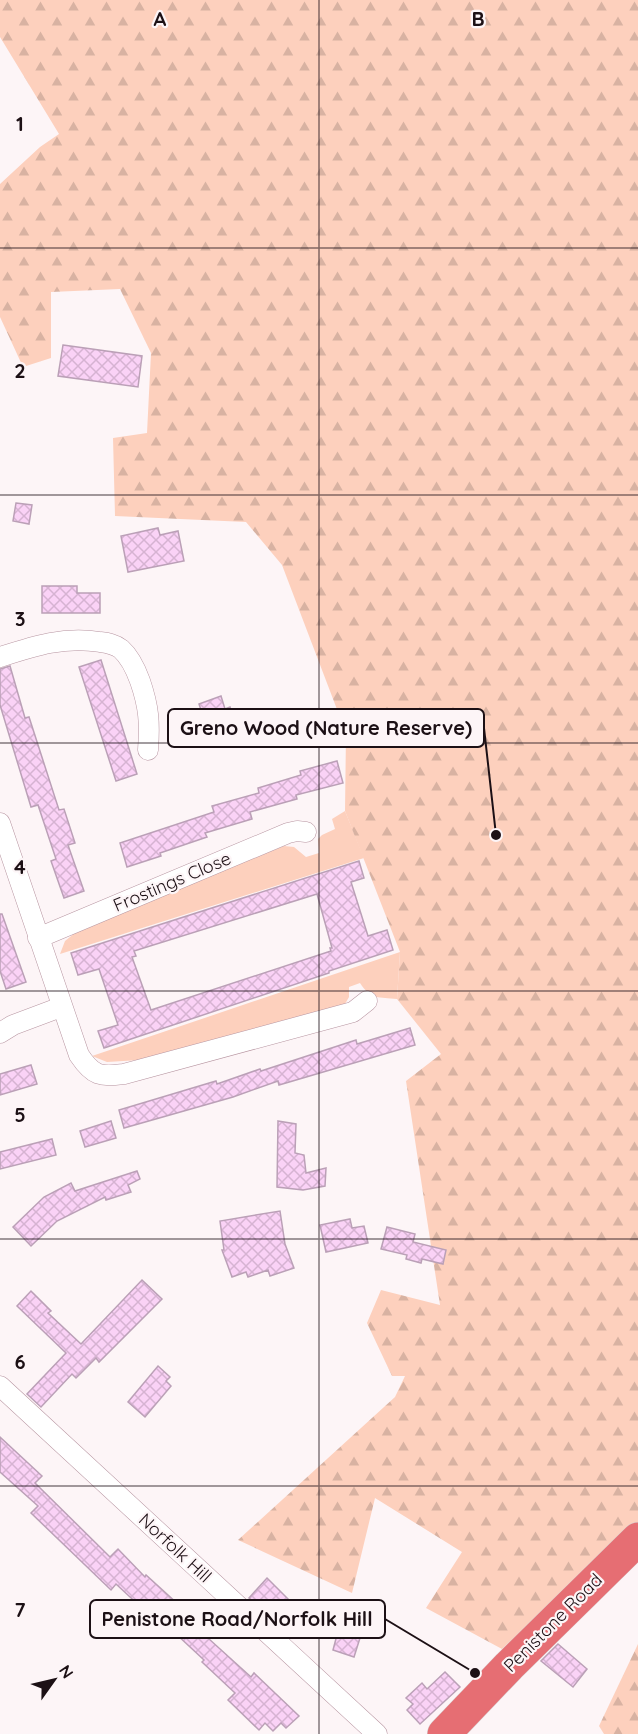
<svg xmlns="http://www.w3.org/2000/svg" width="638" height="1734" font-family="Quicksand,sans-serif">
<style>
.green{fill:#fdd0bd}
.forest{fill:url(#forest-firs)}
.building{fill:url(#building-cross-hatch);stroke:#bba0b7;stroke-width:1.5;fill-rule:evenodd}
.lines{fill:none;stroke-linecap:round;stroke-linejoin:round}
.street-casing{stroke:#b795a1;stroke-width:21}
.highway-casing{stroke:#d6d4d5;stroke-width:34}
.street{stroke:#fff;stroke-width:20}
.highway{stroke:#e66e73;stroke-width:33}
.grid{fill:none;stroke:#1c1015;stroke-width:1.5;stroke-opacity:0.55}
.labels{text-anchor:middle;stroke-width:4.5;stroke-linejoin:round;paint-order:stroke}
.street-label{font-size:18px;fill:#1c1015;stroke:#fdf5f7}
.grid-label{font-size:20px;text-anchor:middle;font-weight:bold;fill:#1c1015;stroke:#fdf5f7;stroke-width:4.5;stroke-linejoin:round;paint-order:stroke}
.leader{fill:none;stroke:#1c1015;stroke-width:2}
.callout-dot{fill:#1c1015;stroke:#fdf5f7;stroke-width:2}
.callout{fill:#fdf5f7;stroke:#1c1015;stroke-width:2}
.callout-label{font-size:20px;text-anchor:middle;font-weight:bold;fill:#1c1015}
</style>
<defs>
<pattern id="forest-firs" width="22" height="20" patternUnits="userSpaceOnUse" patternTransform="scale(1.5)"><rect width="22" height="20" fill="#fdd0bd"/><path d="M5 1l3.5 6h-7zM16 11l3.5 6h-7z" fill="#d8b2a2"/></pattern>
<pattern id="building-cross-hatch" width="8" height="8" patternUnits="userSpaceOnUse" patternTransform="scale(1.5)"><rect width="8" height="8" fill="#fad2f6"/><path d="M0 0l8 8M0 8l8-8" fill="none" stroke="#d6b3d2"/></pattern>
</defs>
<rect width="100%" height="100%" fill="#fdf5f7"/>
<g class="green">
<path d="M 345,811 L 364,858 L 60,954 L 65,941 L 81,928 L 284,846 L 294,847 L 306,857 L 319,853 L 318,839 L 322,835 L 335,829 L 332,819 Z"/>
<path d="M 400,952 L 397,999 C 379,997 371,1000 360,983 L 349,987 L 349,997 L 345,1004 L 251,1032 L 140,1060 L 107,1062 L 92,1056 Z"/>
</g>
<g class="forest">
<path d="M 0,0 L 638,0 L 638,1522 L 502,1649 L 426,1608 L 462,1552 L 375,1498 L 352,1593 L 238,1540 L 395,1397 L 405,1376 L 392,1376 L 367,1323 L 381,1290 L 440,1305 L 406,1081 L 441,1054 L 397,999 L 400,952 L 345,811 L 346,733 L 282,565 L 246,522 L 115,516 L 113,438 L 147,433 L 151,353 L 120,289 L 51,292 L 51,358 L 23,367 L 0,317 L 0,184 L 40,147 L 59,134 L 0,37 Z"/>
<path d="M 638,1644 L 638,1734 L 604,1734 L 599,1726 Z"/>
</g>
<g class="building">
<path d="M 63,345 L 142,356 L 138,387 L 58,376 Z"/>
<path d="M 16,503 L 32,505 L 29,524 L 13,521 Z"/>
<path d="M 158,528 L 160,535 L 178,531 L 184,561 L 128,572 L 121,536 Z"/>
<path d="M 42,586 L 77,586 L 77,593 L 100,593 L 100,613 L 42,613 Z"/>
<path d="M 101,660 L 137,774 L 116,781 L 79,667 Z"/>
<path d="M 10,666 L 25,718 L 29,717 L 59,810 L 64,809 L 75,843 L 68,845 L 84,891 L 64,898 L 51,861 L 56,859 L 38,805 L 31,807 L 0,705 L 0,669 Z"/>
<path d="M 221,696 L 225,709 L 230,707 L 233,717 L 244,714 L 249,729 L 211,741 L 199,704 Z"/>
<path d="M 337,761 L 343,783 L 296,795 L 297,799 L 250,812 L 252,819 L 205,833 L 207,837 L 160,853 L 161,856 L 127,867 L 120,843 L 214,812 L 212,806 L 259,793 L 258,788 L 301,775 L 300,771 Z"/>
<path d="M 359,861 L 364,878 L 351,882 L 368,936 L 387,930 L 393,950 L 329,971 L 329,973 L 104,1048 L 98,1031 L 118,1025 L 99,969 L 78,975 L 71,953 ZM 317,894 L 332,948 L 330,948 L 331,951 L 151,1010 L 132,957 L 136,956 L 134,951 Z"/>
<path d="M 0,914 L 2,914 L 26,982 L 6,989 L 0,971 Z"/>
<path d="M 410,1028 L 415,1045 L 279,1085 L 278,1081 L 233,1097 L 124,1128 L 119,1110 L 216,1081 L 217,1084 L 260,1069 L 261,1071 L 356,1040 L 357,1044 Z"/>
<path d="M 31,1065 L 37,1084 L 0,1095 L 0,1074 Z"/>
<path d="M 111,1121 L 116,1138 L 85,1147 L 80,1131 Z"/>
<path d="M 278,1121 L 296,1124 L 295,1153 L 304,1155 L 306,1173 L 326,1168 L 325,1186 L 303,1190 L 277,1187 Z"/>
<path d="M 52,1139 L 56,1155 L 0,1169 L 0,1152 Z"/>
<path d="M 137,1171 L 140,1179 L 128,1185 L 131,1192 L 106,1200 L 105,1197 L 57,1221 L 31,1246 L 13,1227 L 44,1197 L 71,1183 L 75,1191 Z"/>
<path d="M 280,1211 L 285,1244 L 294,1268 L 270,1276 L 268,1270 L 248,1277 L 246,1272 L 232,1277 L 222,1250 L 224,1250 L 220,1221 Z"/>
<path d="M 350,1219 L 352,1228 L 364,1226 L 368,1243 L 326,1252 L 320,1225 Z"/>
<path d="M 387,1227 L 415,1234 L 413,1242 L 446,1250 L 443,1264 L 422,1259 L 421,1263 L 406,1259 L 407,1255 L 381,1249 Z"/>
<path d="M 142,1280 L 162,1299 L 99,1362 L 96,1358 L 76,1378 L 72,1374 L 41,1407 L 27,1394 L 66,1353 L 17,1306 L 31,1291 L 51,1311 L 48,1313 L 81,1344 Z"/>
<path d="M 158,1366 L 170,1377 L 166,1381 L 171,1386 L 145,1417 L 128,1402 Z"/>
<path d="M 0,1437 L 42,1476 L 35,1483 L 110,1557 L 118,1549 L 145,1577 L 146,1575 L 212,1635 L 209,1639 L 251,1677 L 254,1673 L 299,1716 L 286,1728 L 281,1723 L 273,1731 L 265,1723 L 259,1730 L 228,1700 L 235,1693 L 202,1662 L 204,1660 L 161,1620 L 158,1623 L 116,1584 L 111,1590 L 31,1513 L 38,1506 L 0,1472 Z"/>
<path d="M 267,1578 L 301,1612 L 283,1631 L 249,1598 Z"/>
<path d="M 338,1631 L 360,1638 L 354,1657 L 333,1650 Z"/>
<path d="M 558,1644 L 587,1669 L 573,1687 L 541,1661 Z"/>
<path d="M 445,1672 L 460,1687 L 420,1724 L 407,1710 L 413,1704 L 406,1698 L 422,1683 L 427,1689 Z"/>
</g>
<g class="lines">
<defs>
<g id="street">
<path d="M 0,657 C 34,646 64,636 100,642 C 108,643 115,644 121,649 C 130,657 136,670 140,681 C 149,707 150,723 148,750"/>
<path d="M 0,823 L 79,1055 C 93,1076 100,1077 124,1074 L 353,1012 L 367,1001"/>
<path d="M 38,938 L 288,833 L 297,831 L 306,832"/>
<path d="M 0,1033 L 13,1025 L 61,1007"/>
<path d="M 0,1386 L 377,1734"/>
</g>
<path id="highway" d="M 444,1734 L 509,1666 L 638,1539"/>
</defs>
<use href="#street" class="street-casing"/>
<use href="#highway" class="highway-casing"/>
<use href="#street" class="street"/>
<use href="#highway" class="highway"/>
</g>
<path class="grid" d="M 319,0 L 319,1734M 0,248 L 638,248M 0,495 L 638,495M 0,743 L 638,743M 0,991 L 638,991M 0,1239 L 638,1239M 0,1486 L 638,1486"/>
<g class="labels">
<g class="street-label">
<text transform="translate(172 882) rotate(-23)" y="6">Frostings Close</text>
<text transform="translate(175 1548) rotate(43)" y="6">Norfolk Hill</text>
<text transform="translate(553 1623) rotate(-45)" y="6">Penistone Road</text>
</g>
</g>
<g class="grid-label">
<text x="160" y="26">A</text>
<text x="478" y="26">B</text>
<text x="20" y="131">1</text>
<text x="20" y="378">2</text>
<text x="20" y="626">3</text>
<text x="20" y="874">4</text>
<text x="20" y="1122">5</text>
<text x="20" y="1369">6</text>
<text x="20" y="1617">7</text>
</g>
<path class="leader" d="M496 835L484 728M475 1673L385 1619"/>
<g class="callout-dot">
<circle cx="496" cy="835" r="6"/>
<circle cx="475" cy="1673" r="6"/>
</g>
<g class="callout">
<rect x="168" y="709" width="316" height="38" rx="6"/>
<rect x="90" y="1600" width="295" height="38" rx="6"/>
</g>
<g class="callout-label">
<text x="326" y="735">Greno Wood (Nature Reserve)</text>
<text x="237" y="1626">Penistone Road/Norfolk Hill</text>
</g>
<g transform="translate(54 1680) rotate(56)" stroke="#fdf5f7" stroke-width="4.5" paint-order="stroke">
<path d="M0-4.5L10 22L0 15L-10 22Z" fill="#1c1015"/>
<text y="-9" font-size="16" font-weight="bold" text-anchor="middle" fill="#1c1015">N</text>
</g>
</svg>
